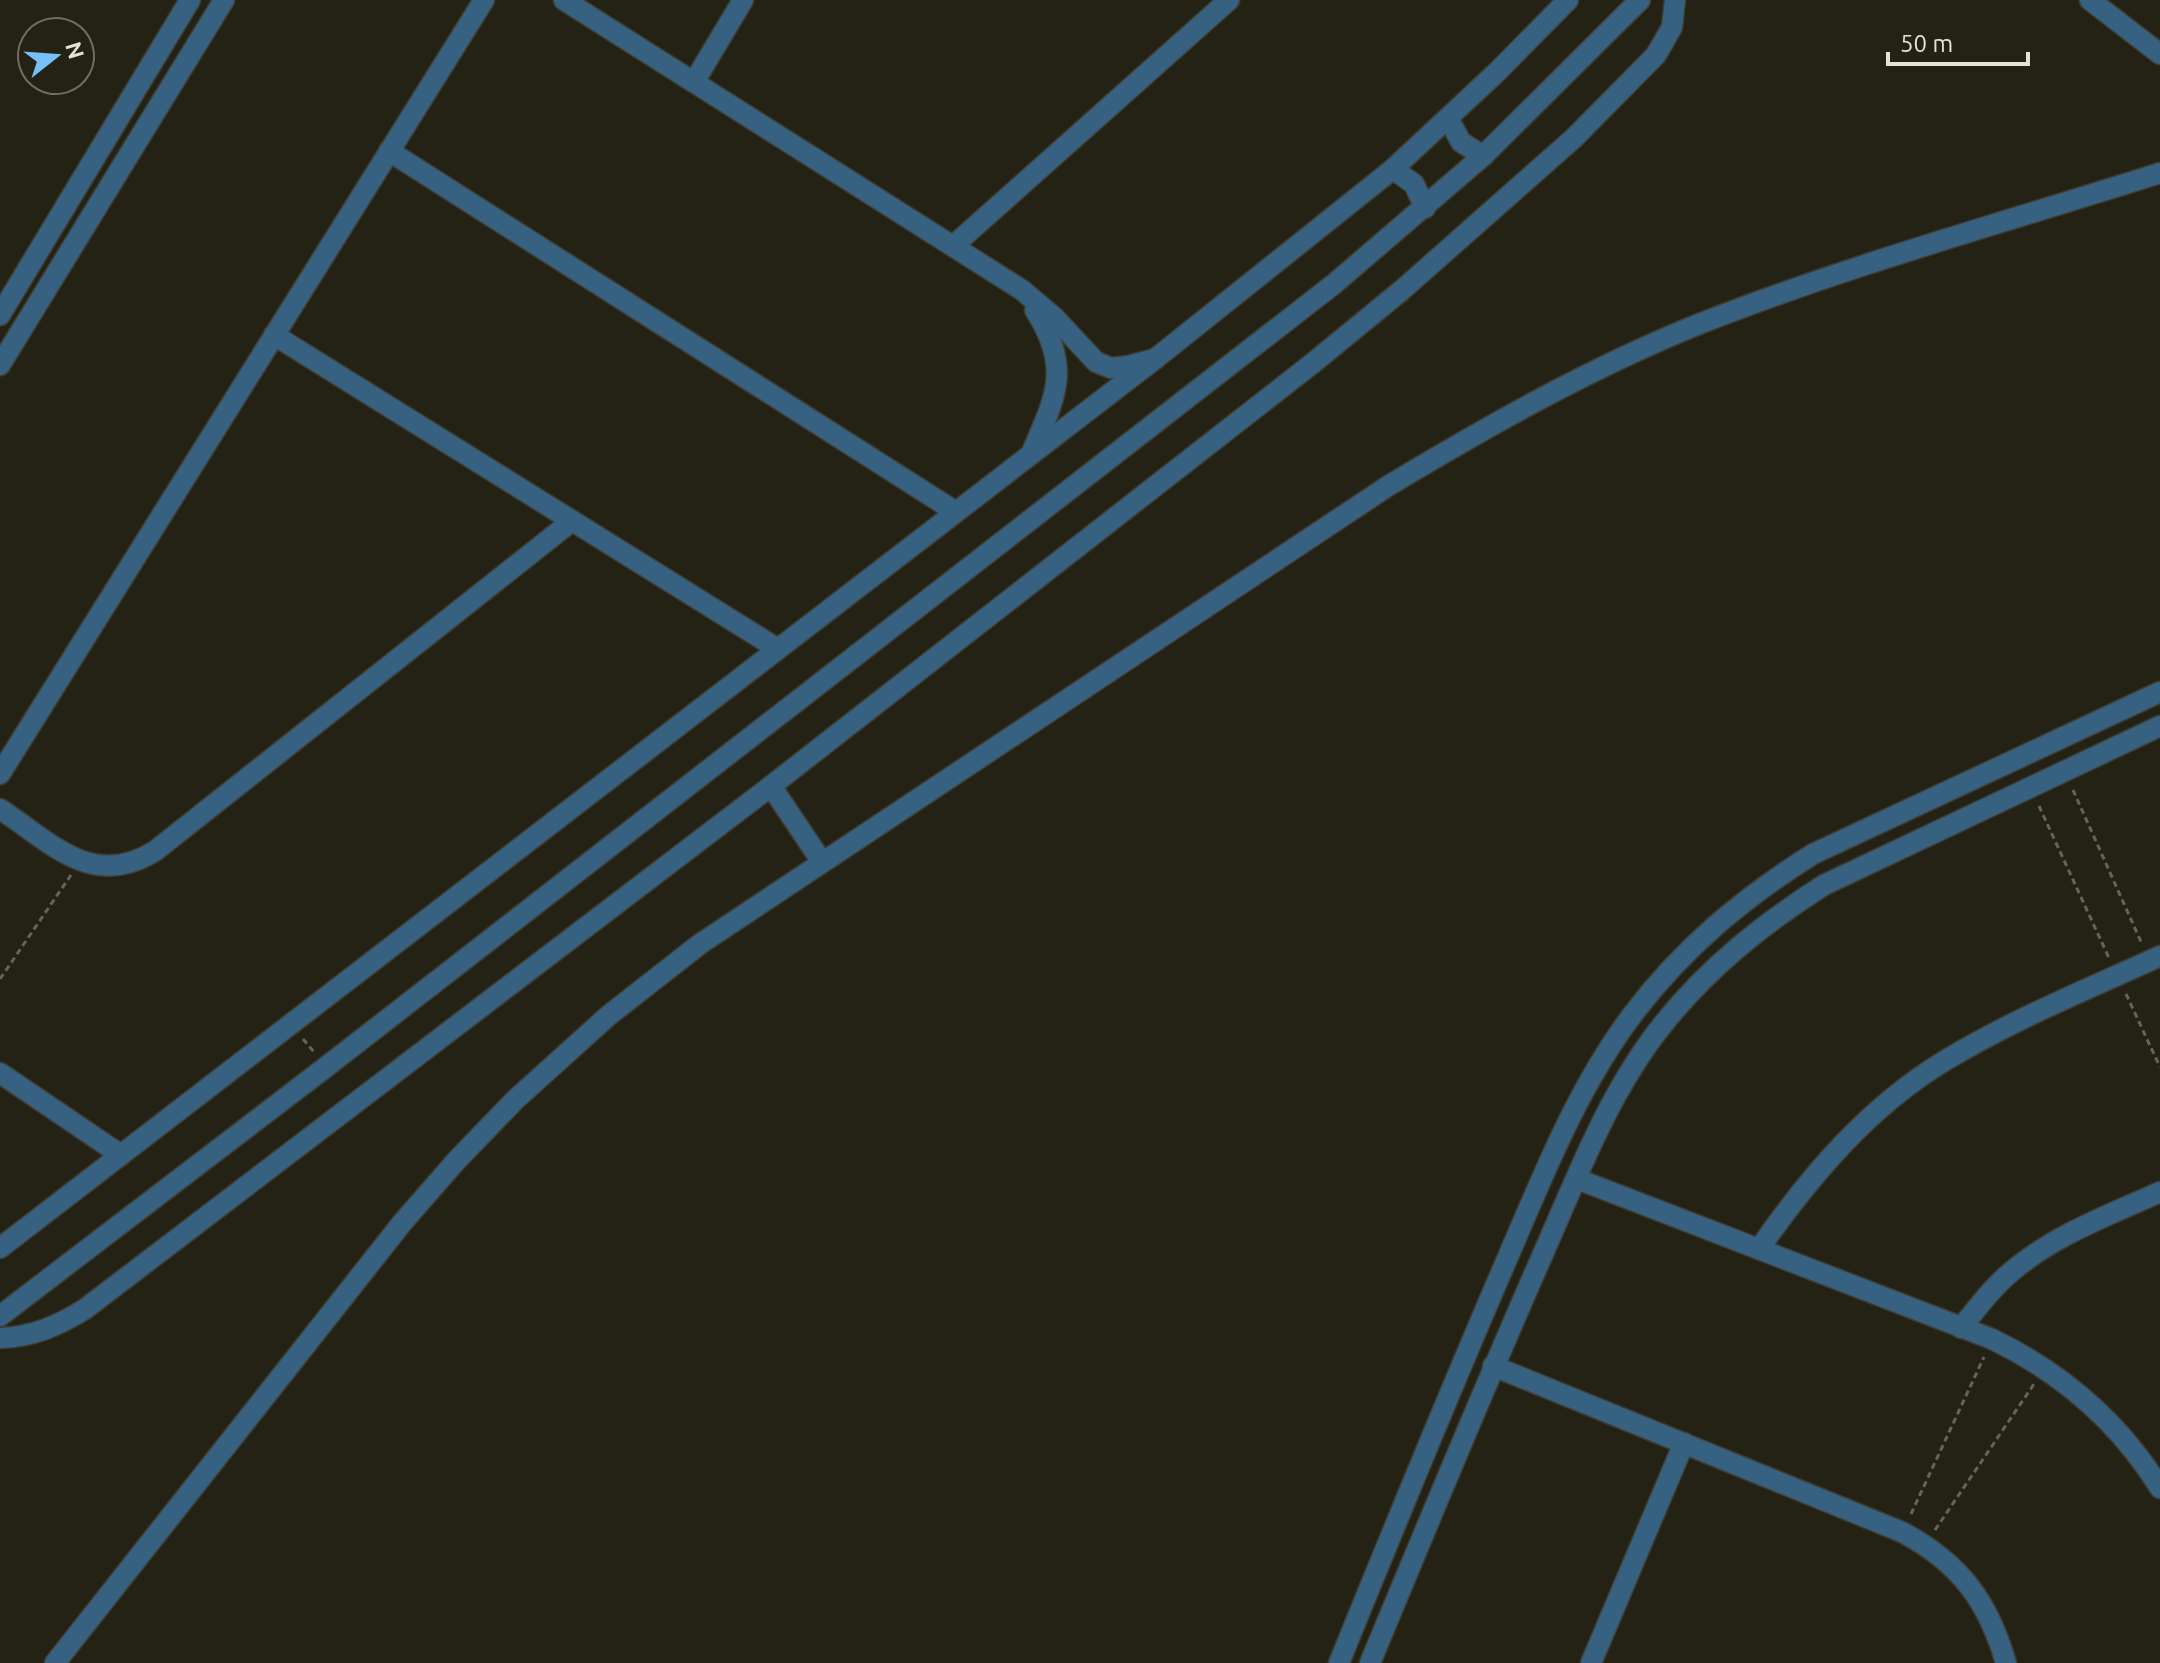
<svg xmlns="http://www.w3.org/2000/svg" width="2160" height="1663" font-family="Ubuntu,sans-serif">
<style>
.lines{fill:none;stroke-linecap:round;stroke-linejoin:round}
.minor-casing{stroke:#3f3c31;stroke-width:23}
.tertiary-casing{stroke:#3f3c31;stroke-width:23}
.path{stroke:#666459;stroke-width:3;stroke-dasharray:6 4;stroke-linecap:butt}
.minor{stroke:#376181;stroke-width:20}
.tertiary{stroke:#376181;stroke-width:20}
</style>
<rect width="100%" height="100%" fill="#242115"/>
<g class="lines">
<defs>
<g id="minor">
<path d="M 564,0 L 1022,290 L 1055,318 L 1096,362 L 1111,368 L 1128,366 L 1155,359"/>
<path d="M 2090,0 L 2160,54"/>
<path d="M 694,82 L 743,0"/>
<path d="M 389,151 L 956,512"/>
<path d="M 953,246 L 1229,0"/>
<path d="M 0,315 L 190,0"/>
<path d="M 274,335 L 778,649"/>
<path d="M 0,365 L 224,0"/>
<path d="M 1031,454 C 1056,396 1072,368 1035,310"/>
<path d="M 0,774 L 484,0"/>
<path d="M 771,786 L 822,862"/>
<path d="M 0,809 C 52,843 92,890 155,851 L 572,521"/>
<path d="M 0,1073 L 121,1155"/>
<path d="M 1577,1179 L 1992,1339 C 2062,1373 2119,1422 2160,1488"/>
<path d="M 1759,1249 C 1810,1176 1868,1107 1946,1060 C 2014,1019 2088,989 2160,956"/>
<path d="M 1961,1328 C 1977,1308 1992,1288 2011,1272 C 2054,1235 2109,1215 2160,1192"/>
<path d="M 0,1338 C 32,1337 58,1326 85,1309 L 771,786 L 1313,363 L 1402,290 L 1574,138 L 1656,55 L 1672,27 L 1675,0"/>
<path d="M 1493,1366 L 1902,1532 C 1960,1563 1988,1601 2006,1663"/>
<path d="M 55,1663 L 402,1223 L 457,1160 L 515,1100 L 608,1016 L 700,944 L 1388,486 C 1488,426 1590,368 1699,324 C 1849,265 2006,222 2160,173"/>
<path d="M 1339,1663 C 1393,1530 1447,1398 1504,1266 C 1541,1181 1576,1089 1633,1014 C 1683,948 1743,898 1813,854 L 2160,692"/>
<path d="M 1370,1663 C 1427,1526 1483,1390 1543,1254 C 1578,1175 1609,1091 1664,1023 C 1709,967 1763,924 1824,885 L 2160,726"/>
<path d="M 1591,1663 L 1684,1443"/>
</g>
<g id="tertiary">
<path d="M 1448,118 L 1461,142 L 1483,156"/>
<path d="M 1393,169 L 1414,184 L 1425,208"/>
<path d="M 0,1248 L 1155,359 L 1393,169 L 1498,71 L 1568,0"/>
<path d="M 0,1316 L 326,1067 L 1334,284 L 1483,156 L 1640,0"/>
</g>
</defs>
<use href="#minor" class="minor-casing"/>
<use href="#tertiary" class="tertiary-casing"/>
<g class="path">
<path d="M 2073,790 L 2142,944"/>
<path d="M 2039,806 L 2109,958"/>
<path d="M 0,979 L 71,875"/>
<path d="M 2126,994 L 2160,1067"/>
<path d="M 303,1039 L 314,1052"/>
<path d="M 1911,1514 L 1984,1357"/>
<path d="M 1935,1530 L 2034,1384"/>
</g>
<use href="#minor" class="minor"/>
<use href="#tertiary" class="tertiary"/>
</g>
<g transform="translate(56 56) rotate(73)"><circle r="38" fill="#242115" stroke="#716e64" stroke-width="2"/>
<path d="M0-6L14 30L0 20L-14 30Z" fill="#77bff7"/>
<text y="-12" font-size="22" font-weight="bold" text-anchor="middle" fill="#e4e2da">N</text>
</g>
<path d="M1888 52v12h140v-12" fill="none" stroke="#e4e2da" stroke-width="4"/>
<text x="1900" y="52" font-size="24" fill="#e4e2da" stroke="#242115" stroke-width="6" paint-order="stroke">50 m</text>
</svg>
